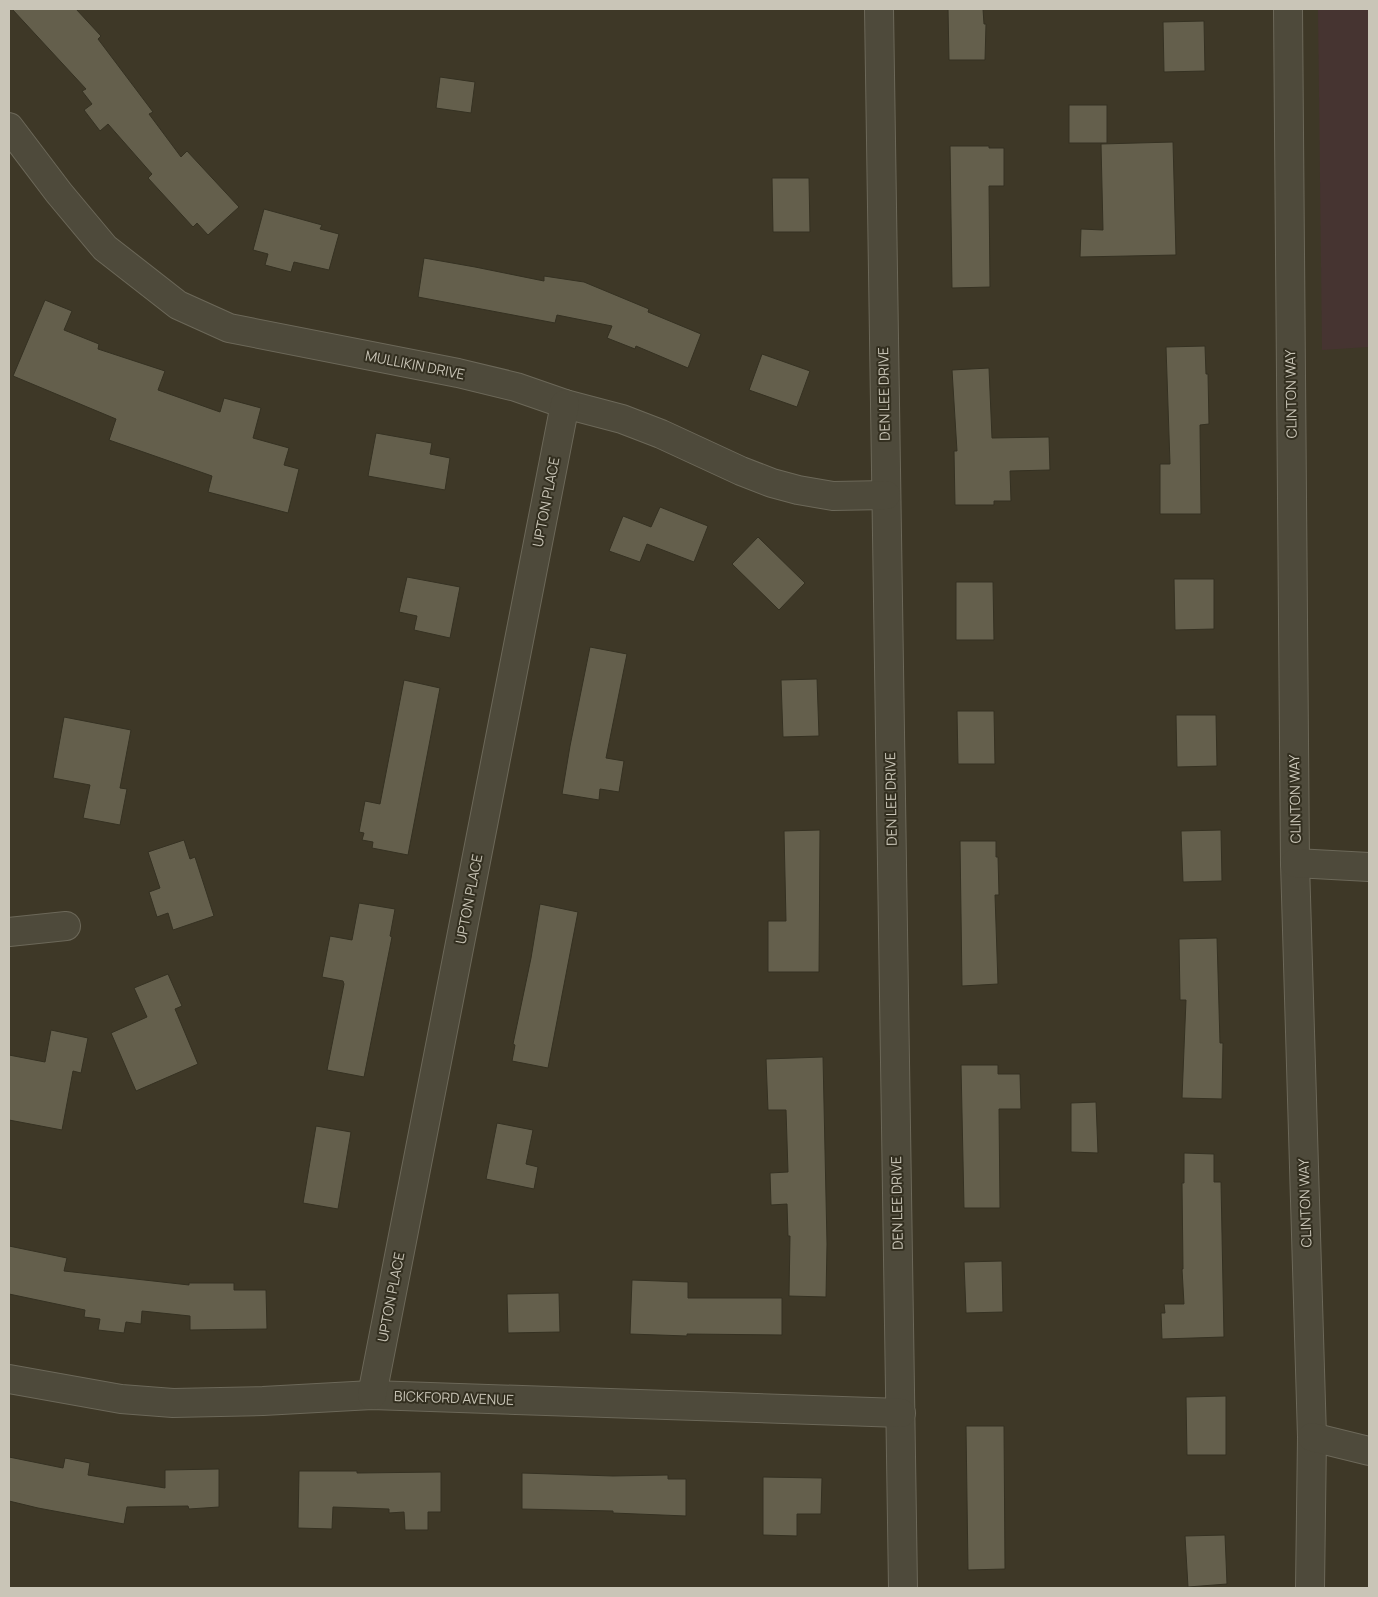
<svg xmlns="http://www.w3.org/2000/svg" width="1378" height="1597" font-family="Manrope,sans-serif">
<style>
.green{fill:#463431}
.building{fill:#645f4c;stroke:#353122}
.lines{fill:none;stroke-linecap:round;stroke-linejoin:round}
.minor-casing{stroke:#6c6859;stroke-width:30}
.minor{stroke:#4e4a3b;stroke-width:28}
.labels{text-anchor:middle;stroke-width:4;stroke-linejoin:round;paint-order:stroke}
.street-label{font-size:14px;fill:#c9c5b7;stroke:#332f20}
</style>
<rect width="100%" height="100%" fill="#3e3827"/>
<path class="green" d="M 1318,9 L 1369,9 L 1369,347 L 1322,350 Z"/>
<g class="building">
<path d="M 12,9 L 76,9 L 101,36 L 98,39 L 153,112 L 149,114 L 181,157 L 187,151 L 239,207 L 208,235 L 197,223 L 193,227 L 148,178 L 152,174 L 108,124 L 100,131 L 84,110 L 92,104 L 82,91 L 86,89 Z"/>
<path d="M 948,9 L 983,9 L 984,24 L 986,24 L 985,60 L 949,60 Z"/>
<path d="M 1204,21 L 1205,71 L 1164,72 L 1163,22 Z"/>
<path d="M 440,77 L 475,82 L 471,113 L 436,108 Z"/>
<rect x="1069" y="105" width="38" height="38"/>
<path d="M 1173,142 L 1176,255 L 1080,257 L 1081,229 L 1103,230 L 1101,144 Z"/>
<path d="M 950,146 L 989,146 L 989,148 L 1004,148 L 1004,186 L 989,186 L 990,287 L 952,288 Z"/>
<path d="M 772,178 L 809,178 L 810,232 L 773,232 Z"/>
<path d="M 264,209 L 322,225 L 320,229 L 339,234 L 329,270 L 294,262 L 291,272 L 265,265 L 268,254 L 253,250 Z"/>
<path d="M 424,258 L 475,267 L 544,281 L 544,276 L 584,282 L 649,309 L 648,312 L 701,334 L 688,368 L 636,346 L 635,349 L 607,338 L 612,326 L 557,315 L 555,323 L 418,297 Z"/>
<path d="M 45,300 L 72,311 L 64,330 L 99,344 L 98,349 L 165,371 L 158,390 L 220,412 L 224,398 L 261,408 L 253,438 L 289,448 L 284,465 L 299,469 L 288,513 L 208,492 L 212,476 L 109,440 L 116,419 L 13,376 Z"/>
<path d="M 1205,346 L 1206,374 L 1208,374 L 1209,424 L 1200,425 L 1201,514 L 1160,514 L 1160,464 L 1170,464 L 1166,347 Z"/>
<path d="M 762,354 L 810,371 L 797,407 L 749,390 Z"/>
<path d="M 989,368 L 992,438 L 1049,437 L 1050,470 L 1010,471 L 1011,501 L 994,501 L 994,505 L 955,505 L 954,451 L 957,451 L 952,370 Z"/>
<path d="M 376,433 L 432,443 L 430,454 L 450,458 L 445,490 L 368,476 Z"/>
<path d="M 660,507 L 708,526 L 694,562 L 647,544 L 640,562 L 609,551 L 623,516 L 651,527 Z"/>
<path d="M 758,537 L 805,583 L 779,610 L 732,564 Z"/>
<path d="M 407,577 L 460,587 L 450,638 L 414,630 L 417,616 L 399,612 Z"/>
<path d="M 1174,579 L 1214,579 L 1214,629 L 1175,630 Z"/>
<path d="M 956,582 L 993,582 L 994,640 L 956,640 Z"/>
<path d="M 590,647 L 627,654 L 606,758 L 624,761 L 619,792 L 600,789 L 599,800 L 562,794 L 570,746 Z"/>
<path d="M 817,679 L 819,736 L 783,737 L 781,680 Z"/>
<path d="M 404,680 L 440,688 L 408,855 L 372,848 L 373,842 L 362,840 L 364,833 L 359,832 L 365,801 L 380,804 Z"/>
<path d="M 957,711 L 994,711 L 995,764 L 958,764 Z"/>
<path d="M 1176,715 L 1216,715 L 1217,766 L 1177,767 Z"/>
<path d="M 64,717 L 131,730 L 120,788 L 127,789 L 120,825 L 83,818 L 90,785 L 53,778 Z"/>
<path d="M 820,830 L 819,972 L 768,972 L 768,921 L 786,921 L 784,831 Z"/>
<path d="M 1221,830 L 1222,881 L 1183,882 L 1181,831 Z"/>
<path d="M 184,840 L 190,859 L 195,857 L 214,916 L 173,930 L 168,913 L 157,917 L 149,892 L 160,888 L 148,852 Z"/>
<path d="M 960,841 L 996,841 L 996,857 L 998,857 L 999,895 L 995,895 L 998,984 L 962,986 Z"/>
<path d="M 359,903 L 395,909 L 390,936 L 392,937 L 364,1077 L 327,1070 L 344,984 L 343,981 L 322,977 L 330,936 L 352,940 Z"/>
<path d="M 540,904 L 578,912 L 548,1068 L 512,1061 L 515,1045 L 513,1044 L 531,958 Z"/>
<path d="M 1217,938 L 1220,1043 L 1223,1043 L 1222,1099 L 1182,1098 L 1186,1000 L 1180,1000 L 1179,939 Z"/>
<path d="M 168,974 L 182,1006 L 175,1009 L 198,1064 L 136,1091 L 111,1033 L 147,1017 L 134,988 Z"/>
<path d="M 51,1030 L 88,1038 L 81,1073 L 73,1071 L 62,1130 L 9,1120 L 9,1055 L 45,1062 Z"/>
<path d="M 823,1057 L 827,1244 L 826,1297 L 789,1296 L 790,1236 L 788,1236 L 787,1204 L 771,1205 L 770,1173 L 788,1172 L 786,1110 L 768,1110 L 766,1059 Z"/>
<path d="M 961,1065 L 998,1065 L 998,1074 L 1020,1074 L 1021,1109 L 999,1109 L 1000,1208 L 964,1208 Z"/>
<path d="M 1096,1102 L 1098,1153 L 1071,1152 L 1071,1103 Z"/>
<path d="M 497,1123 L 533,1130 L 526,1164 L 538,1167 L 534,1189 L 486,1179 Z"/>
<path d="M 316,1126 L 351,1132 L 338,1209 L 303,1203 Z"/>
<path d="M 1184,1153 L 1214,1154 L 1214,1182 L 1221,1182 L 1224,1337 L 1162,1339 L 1161,1313 L 1165,1313 L 1164,1304 L 1184,1304 L 1182,1269 L 1183,1269 L 1182,1183 L 1184,1183 Z"/>
<path d="M 9,1246 L 67,1258 L 64,1271 L 189,1285 L 189,1283 L 234,1283 L 234,1290 L 266,1290 L 267,1329 L 190,1330 L 190,1316 L 142,1311 L 141,1324 L 126,1322 L 124,1333 L 98,1330 L 100,1319 L 84,1317 L 85,1310 L 9,1294 Z"/>
<path d="M 1002,1261 L 1003,1312 L 966,1313 L 964,1262 Z"/>
<path d="M 632,1280 L 688,1282 L 688,1298 L 782,1298 L 782,1335 L 687,1334 L 687,1336 L 630,1334 Z"/>
<path d="M 559,1293 L 560,1332 L 508,1333 L 507,1294 Z"/>
<path d="M 1226,1396 L 1226,1455 L 1187,1455 L 1186,1397 Z"/>
<path d="M 966,1426 L 1004,1426 L 1005,1569 L 968,1570 Z"/>
<path d="M 9,1457 L 63,1468 L 65,1458 L 90,1463 L 88,1475 L 165,1488 L 165,1470 L 219,1469 L 219,1507 L 189,1509 L 188,1506 L 127,1507 L 124,1524 L 38,1508 L 9,1501 Z"/>
<path d="M 299,1471 L 357,1471 L 357,1473 L 441,1472 L 441,1512 L 428,1512 L 428,1530 L 405,1530 L 404,1512 L 389,1513 L 389,1509 L 333,1507 L 332,1529 L 298,1528 Z"/>
<path d="M 522,1473 L 613,1476 L 668,1475 L 668,1479 L 686,1479 L 686,1516 L 613,1513 L 613,1511 L 522,1509 Z"/>
<path d="M 763,1477 L 822,1478 L 821,1514 L 797,1514 L 797,1536 L 763,1535 Z"/>
<path d="M 1225,1535 L 1227,1584 L 1188,1587 L 1185,1536 Z"/>
</g>
<g class="lines">
<defs>
<g id="minor">
<path d="M 879,9 L 903,1588"/>
<path d="M 1288,9 L 1295,863 L 1312,1437 L 1310,1588"/>
<path d="M 9,127 L 59,193 L 105,248 L 178,305 L 229,328 L 458,373 L 516,387 L 565,404 L 622,419 L 661,434 L 741,471 L 772,483 L 798,490 L 833,496 L 886,495"/>
<path d="M 1295,863 L 1369,867"/>
<path d="M 9,932 L 66,926"/>
<path d="M 9,1379 L 121,1399 L 173,1403 L 263,1401 L 372,1395 L 901,1413"/>
<path d="M 372,1395 L 565,404"/>
<path d="M 1312,1437 L 1369,1451"/>
</g>
</defs>
<use href="#minor" class="minor-casing"/>
<use href="#minor" class="minor"/>
</g>
<g class="labels">
<g class="street-label">
<text transform="translate(415 365) rotate(11)" y="5">MULLIKIN DRIVE</text>
<text transform="translate(884 394) rotate(-91)" y="5">DEN LEE DRIVE</text>
<text transform="translate(1291 394) rotate(-91)" y="5">CLINTON WAY</text>
<text transform="translate(546 502) rotate(-79)" y="5">UPTON PLACE</text>
<text transform="translate(891 799) rotate(-91)" y="5">DEN LEE DRIVE</text>
<text transform="translate(1295 799) rotate(-91)" y="5">CLINTON WAY</text>
<text transform="translate(469 899) rotate(-79)" y="5">UPTON PLACE</text>
<text transform="translate(897 1203) rotate(-91)" y="5">DEN LEE DRIVE</text>
<text transform="translate(1305 1203) rotate(-92)" y="5">CLINTON WAY</text>
<text transform="translate(391 1297) rotate(-79)" y="5">UPTON PLACE</text>
<text transform="translate(454 1398) rotate(2)" y="5">BICKFORD AVENUE</text>
</g>
</g>
<rect width="1378" height="1597" fill="none" stroke="#c9c5b7" stroke-width="20"/>
</svg>
